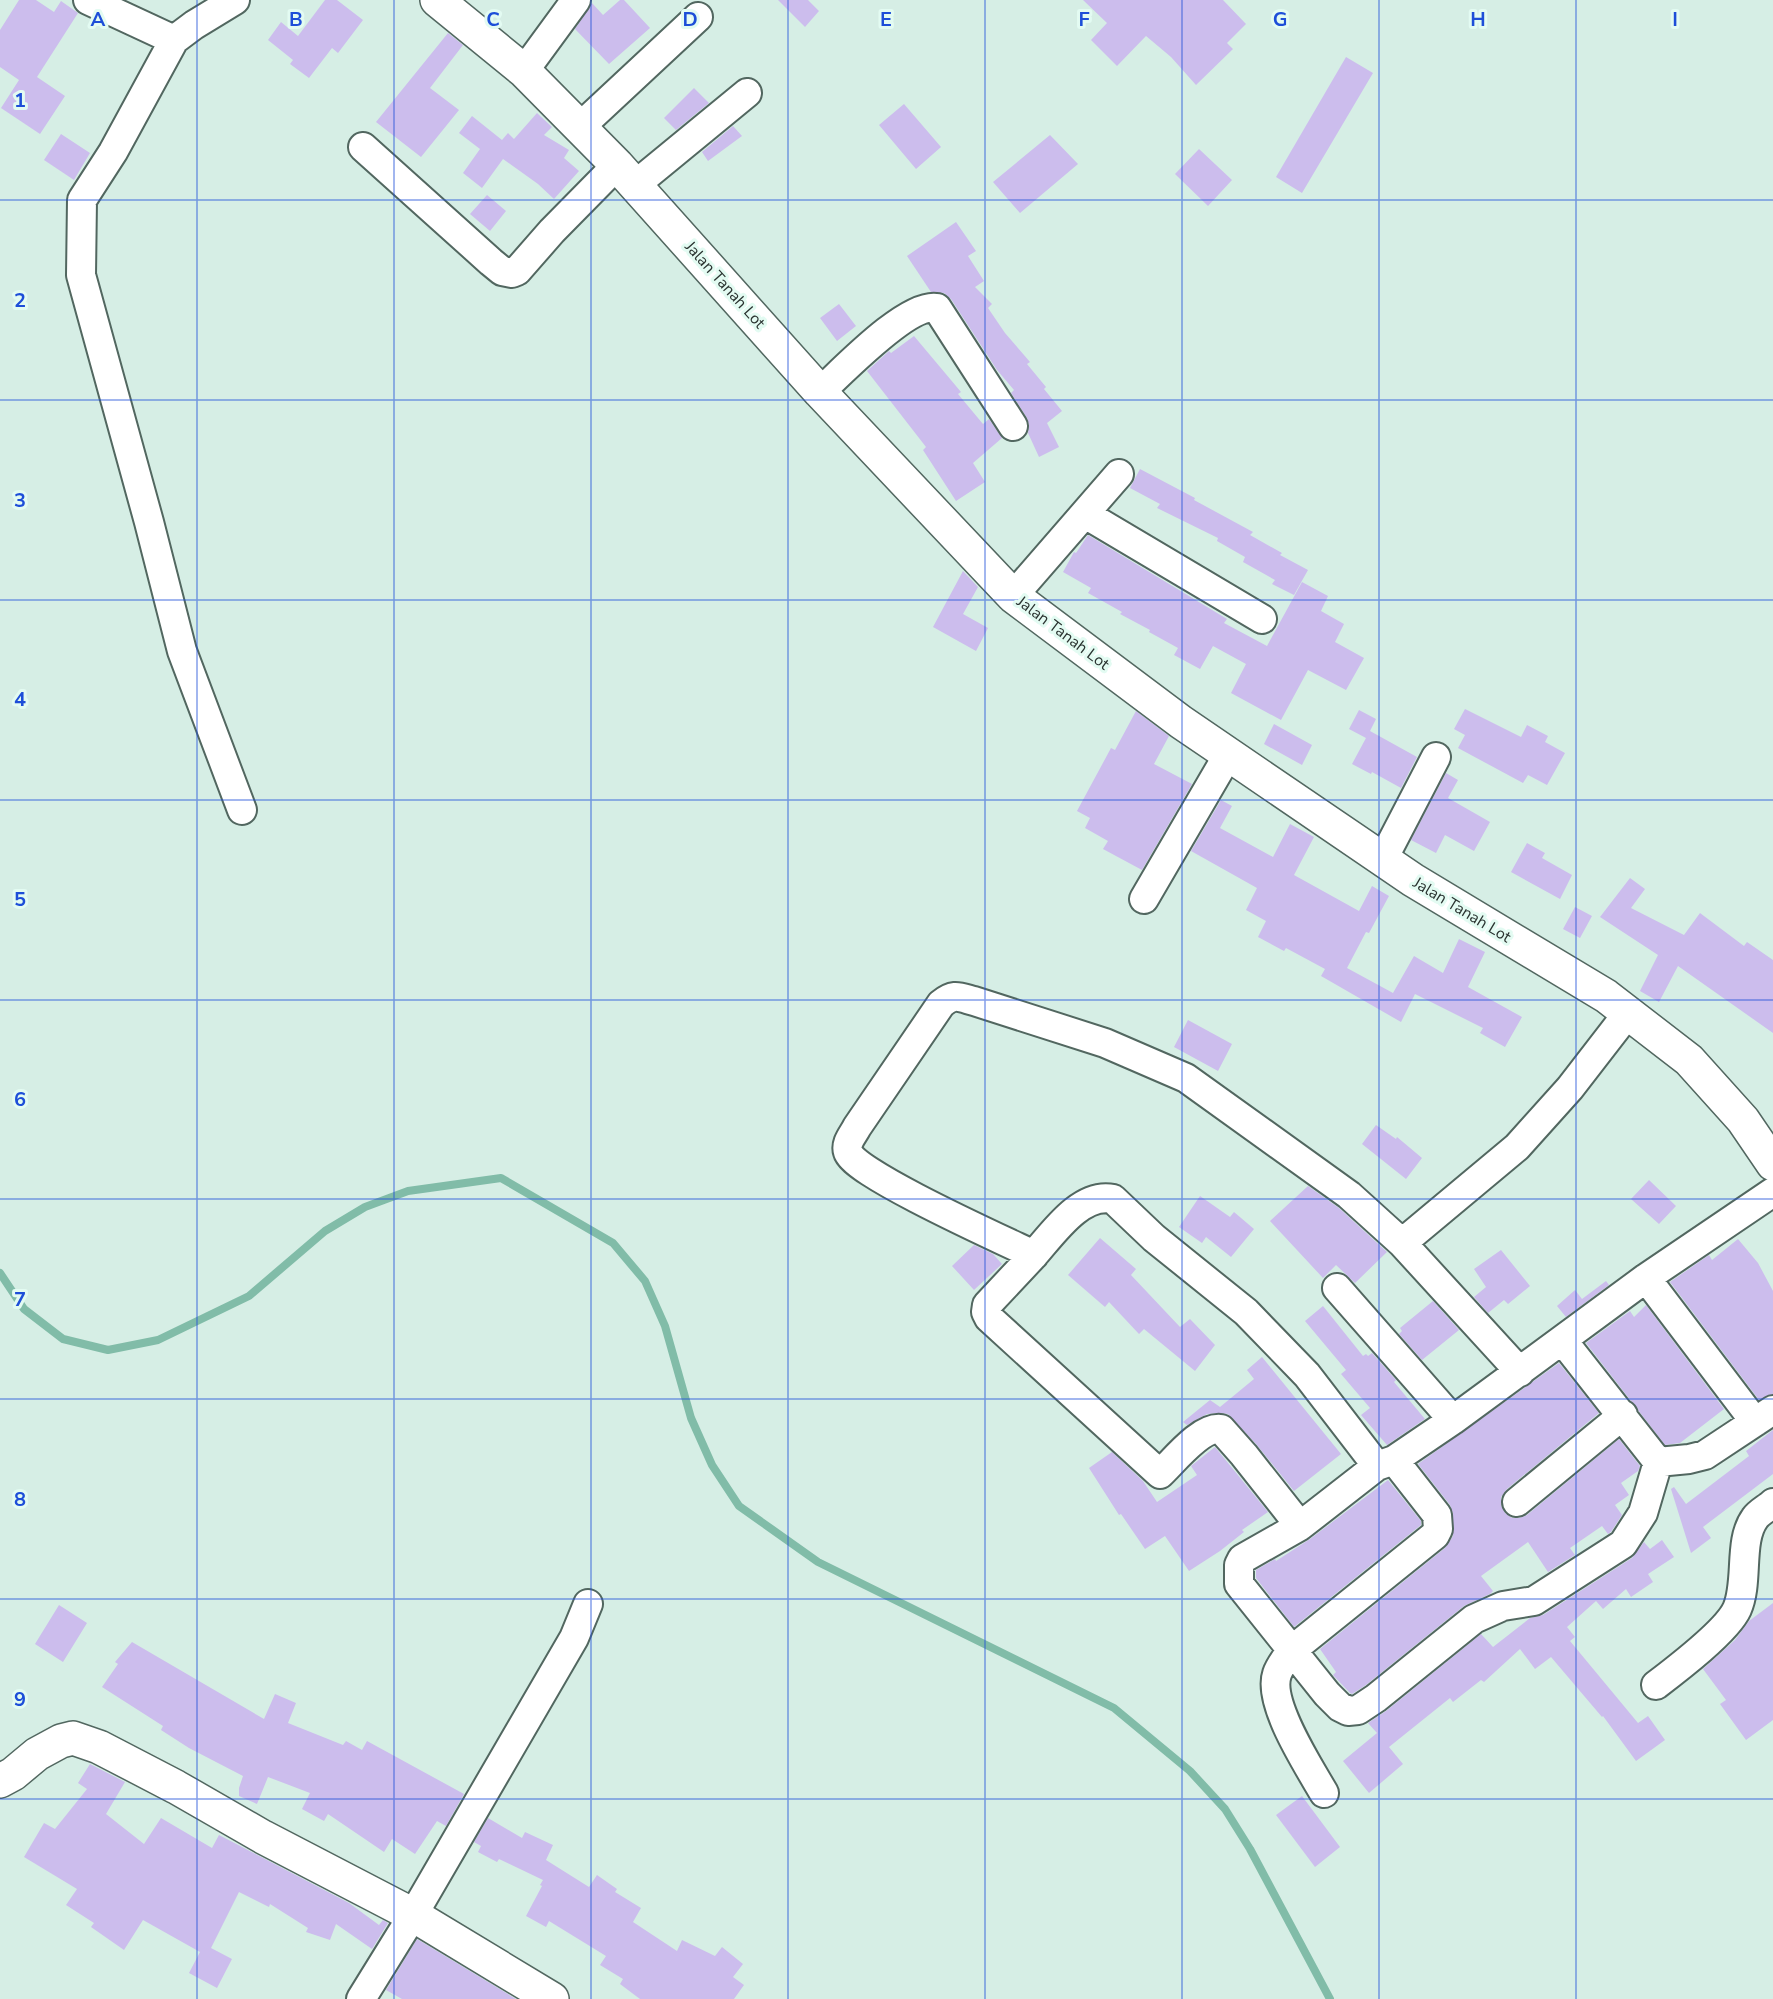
<svg xmlns="http://www.w3.org/2000/svg" width="1773" height="1999" viewBox="0 0 1773 1999" font-family="'Nunito Sans',sans-serif">
	<style>
		.lines { fill: none; stroke-linecap: round; stroke-linejoin: round }
		.stream { stroke: #81bca8; stroke-width: 8 }
		.building { fill: #ccbded }
		.minor-casing { stroke: #526760; stroke-width: 32 }
		.tertiary-casing { stroke: #526760; stroke-width: 36 }
		.secondary-casing { stroke: #526760; stroke-width: 36 }
		.minor { stroke: #fff; stroke-width: 28 }
		.tertiary { stroke: #fff; stroke-width: 33 }
		.secondary { stroke: #fff; stroke-width: 33 }
		.grid { fill: none; stroke: #1d4ed8; stroke-width: 1.5; stroke-opacity: 0.55 }
		.labels { text-anchor: middle; dominant-baseline: central; stroke-width: 6; stroke-linejoin: round; paint-order: stroke }
		.street-label { font-size: 16px; fill: #2a3330; stroke: #e3fbf2 }
		.grid-label { font-size: 20px; text-anchor: middle; font-weight: bold; fill: #1d4ed8; stroke: #e3fbf2; stroke-width: 6; stroke-linejoin: round; paint-order: stroke }
	</style>
	<rect width="100%" height="100%" fill="#d6eee5"/>
	<g class="lines">
		<path class="stream" d="M 0,1273 L 24,1309 L 63,1339 L 108,1350 L 158,1340 L 249,1296 L 325,1231 L 365,1207 L 408,1191 L 501,1178 L 613,1243 L 645,1281 L 665,1326 L 691,1418 L 712,1465 L 739,1506 L 818,1562 L 1114,1708 L 1190,1771 L 1225,1809 L 1250,1849 L 1330,1999"/>
	</g>
	<path class="building" d="M 19,0 L 36,0 L 54,12 L 61,1 L 78,13 L 37,77 L 65,96 L 40,134 L 1,108 L 19,80 L 0,67 L 0,30 Z
		M 325,0 L 337,0 L 363,20 L 338,53 L 332,48 L 309,78 L 290,64 L 293,60 L 268,40 L 281,22 L 298,36 Z
		M 620,0 L 624,0 L 650,28 L 609,64 L 575,29 L 592,3 L 603,15 Z
		M 778,0 L 808,0 L 819,11 L 805,27 Z
		M 1083,0 L 1223,0 L 1246,24 L 1227,43 L 1233,49 L 1196,85 L 1171,57 L 1146,36 L 1117,66 L 1091,40 L 1107,23 Z
		M 448,33 L 463,45 L 430,88 L 459,110 L 421,157 L 376,122 Z
		M 1346,57 L 1373,73 L 1302,193 L 1276,177 Z
		M 694,88 L 709,103 L 676,130 L 664,118 Z
		M 904,104 L 941,147 L 916,169 L 879,125 Z
		M 537,113 L 552,127 L 544,135 L 569,150 L 564,158 L 579,171 L 554,199 L 538,184 L 503,159 L 482,188 L 463,173 L 480,149 L 459,133 L 472,116 L 502,140 L 508,133 L 514,139 Z
		M 733,126 L 742,136 L 708,161 L 702,152 Z
		M 61,134 L 90,153 L 74,180 L 44,160 Z
		M 1050,135 L 1078,164 L 1020,213 L 993,182 Z
		M 1199,149 L 1232,180 L 1208,206 L 1175,174 Z
		M 487,195 L 506,211 L 490,231 L 470,214 Z
		M 956,222 L 976,251 L 968,256 L 984,281 L 975,287 L 992,304 L 988,308 L 1005,333 L 1030,362 L 1027,364 L 1046,387 L 1044,389 L 1062,411 L 1047,423 L 1059,447 L 1039,457 L 1028,433 L 1029,426 L 1027,418 L 1011,393 L 1014,390 L 997,370 L 951,299 L 944,293 L 931,292 L 907,256 Z
		M 839,304 L 856,326 L 837,341 L 820,318 Z
		M 914,336 L 961,392 L 958,394 L 983,424 L 989,419 L 1002,438 L 973,463 L 985,482 L 956,501 L 923,450 L 926,447 L 867,371 L 889,351 L 891,353 Z
		M 1140,469 L 1195,498 L 1194,500 L 1253,532 L 1250,535 L 1282,553 L 1280,555 L 1308,570 L 1294,595 L 1272,584 L 1275,580 L 1243,562 L 1245,557 L 1217,541 L 1218,538 L 1157,508 L 1160,504 L 1130,488 Z
		M 1088,535 L 1227,619 L 1224,623 L 1267,646 L 1302,582 L 1328,596 L 1321,611 L 1344,624 L 1335,642 L 1364,658 L 1346,690 L 1308,670 L 1281,720 L 1231,693 L 1246,664 L 1213,646 L 1200,669 L 1174,655 L 1178,648 L 1149,632 L 1150,630 L 1120,614 L 1122,612 L 1088,593 L 1091,588 L 1063,572 L 1074,552 L 1076,553 Z
		M 963,571 L 978,587 L 963,614 L 988,628 L 976,651 L 933,627 Z
		M 1465,709 L 1521,737 L 1527,725 L 1548,736 L 1545,742 L 1565,753 L 1547,785 L 1528,775 L 1523,783 L 1458,748 L 1465,735 L 1454,729 Z
		M 1359,710 L 1376,719 L 1370,731 L 1417,757 L 1401,788 L 1372,772 L 1371,774 L 1352,764 L 1366,738 L 1349,729 Z
		M 1136,711 L 1169,736 L 1154,764 L 1192,784 L 1142,870 L 1103,849 L 1108,841 L 1085,828 L 1090,818 L 1077,811 L 1111,748 L 1115,750 Z
		M 1274,724 L 1312,745 L 1302,765 L 1264,744 Z
		M 1446,773 L 1458,780 L 1448,798 L 1490,822 L 1474,851 L 1445,835 L 1436,853 L 1411,840 Z
		M 1221,800 L 1232,806 L 1220,828 L 1273,857 L 1290,824 L 1314,837 L 1294,875 L 1359,911 L 1372,886 L 1389,896 L 1369,933 L 1366,932 L 1347,968 L 1393,993 L 1414,956 L 1443,973 L 1459,939 L 1485,952 L 1468,987 L 1522,1017 L 1505,1047 L 1480,1033 L 1483,1028 L 1415,994 L 1401,1022 L 1321,976 L 1325,969 L 1286,948 L 1284,951 L 1258,937 L 1266,921 L 1246,910 L 1257,888 L 1191,851 Z
		M 1527,843 L 1545,853 L 1542,858 L 1572,875 L 1560,899 L 1511,872 Z
		M 1630,878 L 1645,889 L 1631,908 L 1684,935 L 1700,913 L 1744,946 L 1747,942 L 1773,960 L 1773,1033 L 1678,966 L 1659,1002 L 1640,991 L 1658,955 L 1600,917 Z
		M 1575,907 L 1592,916 L 1580,938 L 1563,929 Z
		M 1188,1020 L 1232,1044 L 1218,1071 L 1174,1047 Z
		M 1376,1125 L 1396,1139 L 1397,1137 L 1422,1158 L 1406,1179 L 1362,1144 Z
		M 1649,1180 L 1676,1206 L 1659,1224 L 1631,1199 Z
		M 1308,1186 L 1339,1208 L 1387,1252 L 1355,1283 L 1336,1265 L 1323,1278 L 1270,1221 Z
		M 1200,1196 L 1230,1217 L 1234,1212 L 1254,1229 L 1231,1257 L 1206,1237 L 1202,1243 L 1179,1227 Z
		M 1100,1238 L 1136,1269 L 1131,1275 L 1180,1327 L 1190,1319 L 1215,1345 L 1195,1371 L 1144,1329 L 1139,1334 L 1109,1302 L 1105,1307 L 1068,1275 Z
		M 1738,1239 L 1758,1263 L 1773,1291 L 1773,1394 L 1759,1400 L 1670,1282 L 1709,1255 L 1712,1260 Z
		M 974,1245 L 993,1254 L 1002,1264 L 974,1290 L 952,1266 Z
		M 1501,1250 L 1530,1286 L 1508,1304 L 1504,1300 L 1488,1313 L 1474,1297 L 1486,1287 L 1474,1269 Z
		M 1606,1281 L 1609,1285 L 1566,1317 L 1557,1306 L 1575,1290 L 1582,1299 Z
		M 1433,1301 L 1459,1330 L 1422,1360 L 1399,1334 L 1402,1331 L 1400,1328 Z
		M 1646,1305 L 1724,1409 L 1680,1443 L 1665,1445 L 1586,1343 L 1630,1311 L 1634,1317 Z
		M 1323,1306 L 1363,1356 L 1366,1354 L 1368,1356 L 1372,1353 L 1396,1380 L 1394,1382 L 1425,1419 L 1387,1445 L 1361,1415 L 1370,1408 L 1341,1374 L 1346,1370 L 1305,1321 Z
		M 1262,1357 L 1341,1454 L 1294,1491 L 1256,1444 L 1228,1414 L 1220,1413 L 1207,1414 L 1187,1425 L 1183,1422 L 1210,1400 L 1220,1407 L 1254,1379 L 1247,1370 Z
		M 1559,1363 L 1599,1413 L 1507,1489 L 1501,1497 L 1501,1505 L 1505,1513 L 1512,1518 L 1519,1518 L 1527,1515 L 1619,1439 L 1640,1466 L 1638,1471 L 1621,1483 L 1629,1495 L 1615,1505 L 1622,1515 L 1611,1532 L 1608,1534 L 1602,1526 L 1570,1548 L 1575,1555 L 1548,1572 L 1528,1542 L 1481,1576 L 1493,1591 L 1490,1594 L 1464,1606 L 1366,1685 L 1352,1694 L 1350,1693 L 1333,1675 L 1336,1672 L 1320,1649 L 1445,1548 L 1453,1536 L 1453,1514 L 1450,1505 L 1418,1464 Z
		M 1773,1430 L 1773,1474 L 1703,1527 L 1711,1538 L 1691,1553 L 1671,1489 L 1674,1487 L 1686,1504 L 1749,1456 L 1746,1451 Z
		M 1215,1447 L 1268,1512 L 1242,1530 L 1244,1532 L 1220,1551 L 1189,1571 L 1165,1536 L 1145,1549 L 1121,1514 L 1119,1515 L 1089,1468 L 1112,1452 L 1143,1481 L 1157,1502 L 1197,1475 L 1191,1466 Z
		M 1388,1480 L 1421,1521 L 1421,1525 L 1294,1627 L 1256,1578 L 1256,1570 L 1275,1559 L 1276,1561 L 1310,1539 Z
		M 1662,1540 L 1674,1557 L 1648,1574 L 1653,1582 L 1631,1597 L 1626,1589 L 1603,1609 L 1596,1601 L 1567,1627 L 1575,1637 L 1570,1641 L 1638,1723 L 1648,1716 L 1665,1740 L 1636,1761 L 1603,1716 L 1602,1717 L 1551,1657 L 1535,1669 L 1520,1649 L 1484,1682 L 1481,1680 L 1453,1702 L 1450,1698 L 1389,1747 L 1403,1764 L 1369,1793 L 1343,1761 L 1377,1733 L 1368,1723 L 1386,1711 L 1481,1634 L 1493,1647 L 1530,1618 L 1543,1615 L 1632,1558 L 1644,1542 L 1650,1549 Z
		M 1773,1603 L 1773,1720 L 1746,1740 L 1720,1704 L 1726,1700 L 1703,1669 L 1735,1640 L 1749,1621 Z
		M 59,1605 L 87,1623 L 63,1662 L 35,1644 Z
		M 132,1642 L 264,1719 L 275,1694 L 296,1703 L 288,1723 L 343,1745 L 346,1741 L 362,1750 L 367,1741 L 464,1794 L 446,1826 L 437,1821 L 415,1854 L 392,1839 L 384,1852 L 328,1814 L 324,1821 L 302,1809 L 310,1793 L 268,1777 L 257,1804 L 239,1796 L 239,1788 L 243,1776 L 189,1748 L 161,1730 L 163,1726 L 102,1687 L 118,1664 L 115,1662 Z
		M 90,1764 L 125,1782 L 106,1814 L 144,1844 L 161,1818 L 212,1848 L 219,1835 L 349,1903 L 379,1925 L 383,1920 L 388,1923 L 372,1949 L 336,1924 L 330,1940 L 306,1932 L 308,1928 L 270,1904 L 269,1907 L 239,1892 L 211,1948 L 232,1959 L 217,1988 L 189,1973 L 200,1952 L 143,1920 L 124,1950 L 91,1927 L 94,1923 L 66,1905 L 77,1889 L 24,1857 L 44,1823 L 55,1829 L 87,1789 L 78,1783 Z
		M 1302,1796 L 1340,1847 L 1315,1867 L 1276,1815 Z
		M 488,1818 L 522,1838 L 525,1832 L 553,1845 L 546,1860 L 589,1887 L 597,1875 L 617,1889 L 615,1892 L 641,1908 L 633,1922 L 677,1951 L 682,1940 L 715,1956 L 722,1947 L 743,1964 L 733,1977 L 744,1985 L 734,1999 L 640,1999 L 620,1984 L 623,1979 L 600,1965 L 606,1956 L 549,1921 L 546,1927 L 526,1916 L 542,1886 L 540,1885 L 543,1880 L 499,1859 L 497,1862 L 478,1852 L 481,1846 L 474,1842 Z
		M 417,1939 L 516,1999 L 402,1999 L 386,1990 Z"/>
	<g class="lines">
		<defs>
			<path id="minor" d="M 88,0 L 174,40
				M 235,0 L 194,25 L 174,40 L 113,152 L 82,200 L 81,275 L 149,522 L 182,651 L 242,810
				M 524,71 L 576,0
				M 580,127 L 698,17
				M 363,147 L 491,262 L 502,271 L 512,273 L 517,271 L 552,231 L 617,165
				M 635,185 L 747,93
				M 820,392 C 842,372 908,302 937,308 L 1013,426
				M 1085,514 L 1262,619
				M 1013,596 L 1119,474
				M 1383,859 L 1436,757
				M 1144,899 L 1228,755
				M 1402,1243 L 1517,1147 L 1570,1088 L 1628,1013
				M 1034,1255 C 1007,1242 853,1173 848,1152 C 845,1143 853,1135 857,1127 L 941,1004 C 954,993 959,997 974,1001 L 1105,1043 L 1186,1078 L 1349,1195 L 1402,1243 L 1520,1372
				M 1646,1278 L 1755,1422
				M 1337,1288 L 1453,1420
				M 1563,1341 L 1658,1462
				M 1658,1462 L 1643,1513 L 1623,1544 L 1534,1601 L 1503,1606 L 1474,1619 L 1376,1698 L 1358,1710 L 1348,1711 L 1340,1707 L 1327,1694 L 1239,1584 L 1239,1565 L 1242,1559 L 1300,1526 L 1377,1466 L 1394,1460 L 1453,1420 L 1646,1278 L 1773,1192
				M 1658,1462 L 1689,1459 L 1705,1455 L 1773,1410
				M 1517,1502 L 1623,1415
				M 1300,1526 L 1244,1455 L 1221,1429 C 1201,1426 1174,1461 1160,1474 L 989,1318 L 986,1312 L 987,1305 C 1002,1289 1017,1273 1032,1257 C 1052,1235 1080,1192 1113,1199 L 1154,1238 L 1246,1312 L 1307,1375 L 1377,1466
				M 1656,1685 C 1677,1669 1727,1631 1737,1609 C 1749,1582 1738,1541 1755,1518 C 1759,1512 1768,1508 1773,1503
				M 1324,1793 C 1309,1767 1267,1703 1277,1674 C 1280,1665 1287,1657 1292,1650 L 1435,1535 L 1438,1529 L 1437,1515 L 1394,1460
				M 361,1999 L 413,1915 L 574,1638 L 588,1604"/>
			<path id="tertiary" d="M 0,1781 L 13,1774 L 37,1754 L 61,1741 L 73,1738 L 99,1747 L 176,1787 L 263,1837 L 413,1915 L 552,1999"/>
			<path id="secondary" d="M 437,0 L 524,71 L 617,165 L 820,392 L 1013,596 L 1181,722 L 1413,880 L 1606,996 L 1689,1060 L 1743,1120 L 1773,1164"/>
		</defs>
		<use href="#minor" class="minor-casing"/>
		<use href="#tertiary" class="tertiary-casing"/>
		<use href="#secondary" class="secondary-casing"/>
		<use href="#minor" class="minor"/>
		<use href="#tertiary" class="tertiary"/>
		<use href="#secondary" class="secondary"/>
	</g>
	<path class="grid" d="M 197,0 L 197,1999M 394,0 L 394,1999M 591,0 L 591,1999M 788,0 L 788,1999M 985,0 L 985,1999M 1182,0 L 1182,1999M 1379,0 L 1379,1999M 1576,0 L 1576,1999M 0,200 L 1773,200M 0,400 L 1773,400M 0,600 L 1773,600M 0,800 L 1773,800M 0,1000 L 1773,1000M 0,1199 L 1773,1199M 0,1399 L 1773,1399M 0,1599 L 1773,1599M 0,1799 L 1773,1799"/>
	<g class="labels">
		<g class="street-label">
			<text transform="translate(725 285) rotate(48)">Jalan Tanah Lot</text>
			<text transform="translate(1063 633) rotate(37)">Jalan Tanah Lot</text>
			<text transform="translate(1462 910) rotate(31)">Jalan Tanah Lot</text>
		</g>
	</g>
	<g class="grid-label">
		<text x="98" y="26">A</text>
		<text x="296" y="26">B</text>
		<text x="493" y="26">C</text>
		<text x="690" y="26">D</text>
		<text x="886" y="26">E</text>
		<text x="1084" y="26">F</text>
		<text x="1280" y="26">G</text>
		<text x="1478" y="26">H</text>
		<text x="1675" y="26">I</text>
		<text x="20" y="107">1</text>
		<text x="20" y="307">2</text>
		<text x="20" y="507">3</text>
		<text x="20" y="706">4</text>
		<text x="20" y="906">5</text>
		<text x="20" y="1106">6</text>
		<text x="20" y="1306">7</text>
		<text x="20" y="1506">8</text>
		<text x="20" y="1706">9</text>
	</g>
</svg>
